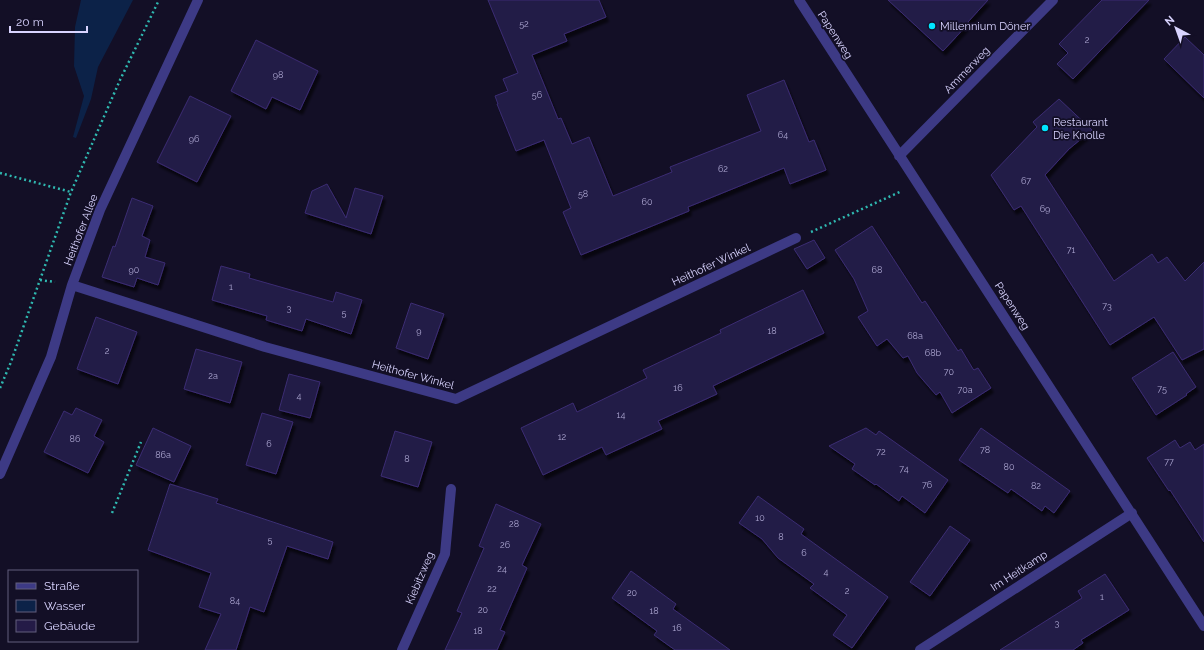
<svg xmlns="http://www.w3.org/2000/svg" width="1204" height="650" viewBox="0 0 1204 650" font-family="Raleway,sans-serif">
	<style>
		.water { fill: #0c2248 }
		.building { fill: #241b47; stroke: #3b2d73; filter: url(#shadow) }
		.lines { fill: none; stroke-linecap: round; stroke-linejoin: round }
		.path { stroke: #2fb8b0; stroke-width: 2.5; stroke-dasharray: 2 3; stroke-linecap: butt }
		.minor { stroke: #3d3a85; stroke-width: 10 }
		.poi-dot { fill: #00e5ff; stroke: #130f26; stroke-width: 1.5 }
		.labels { text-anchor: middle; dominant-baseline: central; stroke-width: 3.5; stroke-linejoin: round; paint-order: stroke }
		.number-label { font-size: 9px; fill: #aca6d1 }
		.poi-label { font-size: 11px; fill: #d9d4ff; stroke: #130f26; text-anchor: start }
		.street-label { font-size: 11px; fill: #d9d4ff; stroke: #130f26 }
	</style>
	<defs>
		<filter id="shadow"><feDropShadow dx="2.5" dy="4.5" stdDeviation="1" flood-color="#0009"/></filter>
	</defs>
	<rect width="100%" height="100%" fill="#130f26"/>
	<path class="water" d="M 81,0 L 133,0 L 98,67 L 91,99 L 76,138 L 73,137 L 84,96 L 74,66 L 75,27 Z"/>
	<path class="building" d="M 488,0 L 599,0 L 606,17 L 564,34 L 567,41 L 532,55 L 558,119 L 561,118 L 572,144 L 589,137 L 613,196 L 672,172 L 670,167 L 761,131 L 747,95 L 784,80 L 809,142 L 814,140 L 826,170 L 790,184 L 784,168 L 688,207 L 689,211 L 581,255 L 563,212 L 571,208 L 544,140 L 516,151 L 497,104 L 498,104 L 495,96 L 508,91 L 503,79 L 518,73 Z
		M 888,0 L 988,0 L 968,22 L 969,23 L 943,51 Z
		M 1102,0 L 1149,0 L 1073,79 L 1057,64 L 1068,53 L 1059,44 Z
		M 1185,37 L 1204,55 L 1204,98 L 1164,59 Z
		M 256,40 L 318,71 L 300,110 L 272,97 L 266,109 L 231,91 Z
		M 190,96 L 231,116 L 197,182 L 157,162 Z
		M 1059,99 L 1092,130 L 1069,149 L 1045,175 L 1114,281 L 1152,254 L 1158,263 L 1167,257 L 1185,281 L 1204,262 L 1204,349 L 1182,360 L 1154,317 L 1110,345 L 1021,206 L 1014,210 L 991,175 L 1037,127 L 1033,122 Z
		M 327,184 L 346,218 L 355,188 L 383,196 L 371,234 L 305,213 L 312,191 Z
		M 132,198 L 153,206 L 142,236 L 150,240 L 145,257 L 165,263 L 158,285 L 137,278 L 134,287 L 102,277 L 113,246 L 115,247 Z
		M 872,226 L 922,303 L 925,301 L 958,351 L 961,349 L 973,369 L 974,370 L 978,368 L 991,388 L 952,413 L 940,392 L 936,395 L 917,373 L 908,356 L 903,358 L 887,339 L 877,346 L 858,317 L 868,311 L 854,279 L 835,250 Z
		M 814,240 L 825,258 L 807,269 L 794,249 Z
		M 221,266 L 250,274 L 249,278 L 333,302 L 336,292 L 362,300 L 351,334 L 306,319 L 302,331 L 266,320 L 267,316 L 212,300 Z
		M 803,290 L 824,333 L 713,386 L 717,394 L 658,421 L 662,429 L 606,455 L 602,447 L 543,475 L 521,428 L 573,403 L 577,412 L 647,378 L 643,370 L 721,333 L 720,330 Z
		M 411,303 L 444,314 L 428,359 L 396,348 Z
		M 96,317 L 137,332 L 118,384 L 77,369 Z
		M 196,349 L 242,362 L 230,403 L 184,389 Z
		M 1173,352 L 1196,387 L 1186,394 L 1187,395 L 1156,415 L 1132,378 Z
		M 289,374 L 320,382 L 310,418 L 279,410 Z
		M 76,408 L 102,420 L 94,436 L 104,442 L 88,473 L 44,452 L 64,411 L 72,415 Z
		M 262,413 L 293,422 L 276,474 L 246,465 Z
		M 153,428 L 191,446 L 174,482 L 136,465 Z
		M 866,428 L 876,435 L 879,431 L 948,480 L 925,513 L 902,496 L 899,501 L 876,484 L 875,485 L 852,469 L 855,464 L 829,446 Z
		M 981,428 L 1070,491 L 1054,513 L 1045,506 L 1042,511 L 1011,489 L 1008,493 L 959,460 Z
		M 395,431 L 432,442 L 418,487 L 381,476 Z
		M 1175,440 L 1180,448 L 1190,442 L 1195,450 L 1204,444 L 1204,542 L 1170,490 L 1169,491 L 1147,458 Z
		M 170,484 L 218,499 L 216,503 L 333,542 L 328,559 L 287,546 L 264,612 L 250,607 L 236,650 L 205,650 L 221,614 L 199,607 L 211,573 L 148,550 Z
		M 758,496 L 804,529 L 801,534 L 888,597 L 852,648 L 833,635 L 847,615 L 810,588 L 814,584 L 778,558 L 762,539 L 739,523 Z
		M 496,504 L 541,524 L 522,565 L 527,568 L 500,630 L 505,632 L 497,650 L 445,650 L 462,613 L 457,611 L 484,548 L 479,546 Z
		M 950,526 L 970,540 L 930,596 L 910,582 Z
		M 631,571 L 676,604 L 673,609 L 730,650 L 675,650 L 654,635 L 657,631 L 612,598 Z
		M 1105,574 L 1129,610 L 1081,640 L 1083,643 L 1073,650 L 1000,650 L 1082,598 L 1078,591 Z"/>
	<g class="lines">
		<path class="path" d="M 0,173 L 71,192
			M 811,232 L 902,191
			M 40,280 L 55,282
			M 0,388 L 11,362 L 71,192 L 120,80 L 159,0
			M 112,513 L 141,442"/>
		<path class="minor" d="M 799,0 L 1204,626
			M 899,156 L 1053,0
			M 72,285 L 265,347 L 456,399 L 796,238
			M 0,474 L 51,357 L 72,285 L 100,210 L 198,0
			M 402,650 L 445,554 L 451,489
			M 920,650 L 1132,513"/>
	</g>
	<g class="poi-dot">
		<circle cx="932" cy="26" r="4"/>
		<circle cx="1045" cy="128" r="4"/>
	</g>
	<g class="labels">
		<g class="number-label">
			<text x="524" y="24">52</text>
			<text x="1087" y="40">2</text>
			<text x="278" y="75">98</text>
			<text x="537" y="95">56</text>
			<text x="783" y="135">64</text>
			<text x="194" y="139">96</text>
			<text x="723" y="169">62</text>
			<text x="1026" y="181">67</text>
			<text x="583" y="194">58</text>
			<text x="647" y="202">60</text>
			<text x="1045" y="209">69</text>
			<text x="1071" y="250">71</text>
			<text x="134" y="270">90</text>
			<text x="877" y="270">68</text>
			<text x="231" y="287">1</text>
			<text x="1107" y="306">73</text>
			<text x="289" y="308">3</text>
			<text x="344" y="313">5</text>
			<text x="419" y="331">9</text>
			<text x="772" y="331">18</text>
			<text x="915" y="336">68a</text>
			<text x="107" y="351">2</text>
			<text x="933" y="353">68b</text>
			<text x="949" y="372">70</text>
			<text x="213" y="376">2a</text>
			<text x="678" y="388">16</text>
			<text x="1162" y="389">75</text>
			<text x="965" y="390">70a</text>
			<text x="299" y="396">4</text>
			<text x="621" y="415">14</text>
			<text x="562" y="437">12</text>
			<text x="75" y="439">86</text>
			<text x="269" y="444">6</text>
			<text x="985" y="450">78</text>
			<text x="881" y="452">72</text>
			<text x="163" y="455">86a</text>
			<text x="407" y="459">8</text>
			<text x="1169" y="462">77</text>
			<text x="1009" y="467">80</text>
			<text x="904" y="469">74</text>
			<text x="927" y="485">76</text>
			<text x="1036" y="486">82</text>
			<text x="760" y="518">10</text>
			<text x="514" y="524">28</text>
			<text x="781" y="537">8</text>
			<text x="270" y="540">5</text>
			<text x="505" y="545">26</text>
			<text x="804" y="553">6</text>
			<text x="502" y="569">24</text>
			<text x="826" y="572">4</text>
			<text x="492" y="589">22</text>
			<text x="847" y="591">2</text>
			<text x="632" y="593">20</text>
			<text x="1102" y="597">1</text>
			<text x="235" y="601">84</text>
			<text x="483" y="610">20</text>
			<text x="654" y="611">18</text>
			<text x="1057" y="623">3</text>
			<text x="677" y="628">16</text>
			<text x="478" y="631">18</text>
		</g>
		<g class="poi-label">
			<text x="940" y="26">Millennium Döner</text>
			<text x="1053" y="122">Restaurant<tspan x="1053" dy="13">Die Knolle</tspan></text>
		</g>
		<g class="street-label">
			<text transform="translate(835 35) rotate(57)">Papenweg</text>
			<text transform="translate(967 70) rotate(-46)">Ammerweg</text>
			<text transform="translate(81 230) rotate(-69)">Heithofer Allee</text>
			<text transform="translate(711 265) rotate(-25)">Heithofer Winkel</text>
			<text transform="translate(1012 306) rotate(57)">Papenweg</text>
			<text transform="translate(413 375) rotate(15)">Heithofer Winkel</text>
			<text transform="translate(1019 571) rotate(-33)">Im Heitkamp</text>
			<text transform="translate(420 578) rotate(-67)">Kiebitzweg</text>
		</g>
	</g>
	<rect x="8" y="570" width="130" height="72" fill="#130f26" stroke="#625e7d"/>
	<rect x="16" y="583" width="20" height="6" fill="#3d3a85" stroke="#625e7d"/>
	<text x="44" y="590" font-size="12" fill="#d9d4ff">Straße</text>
	<rect x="16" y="600" width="20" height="12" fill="#0c2248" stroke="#625e7d"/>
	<text x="44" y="610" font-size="12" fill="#d9d4ff">Wasser</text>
	<rect x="16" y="620" width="20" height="12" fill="#241b47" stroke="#625e7d"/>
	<text x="44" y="630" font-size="12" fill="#d9d4ff">Gebäude</text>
	<g transform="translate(1176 28) rotate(319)" stroke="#130f26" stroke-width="3" paint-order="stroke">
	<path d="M0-3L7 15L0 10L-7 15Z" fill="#d9d4ff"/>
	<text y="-6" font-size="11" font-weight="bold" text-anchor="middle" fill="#d9d4ff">N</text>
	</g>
	<path d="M10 26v6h77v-6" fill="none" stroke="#d9d4ff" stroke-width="2"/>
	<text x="16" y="26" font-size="12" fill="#d9d4ff" stroke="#130f26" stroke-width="3" paint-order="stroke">20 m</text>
</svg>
